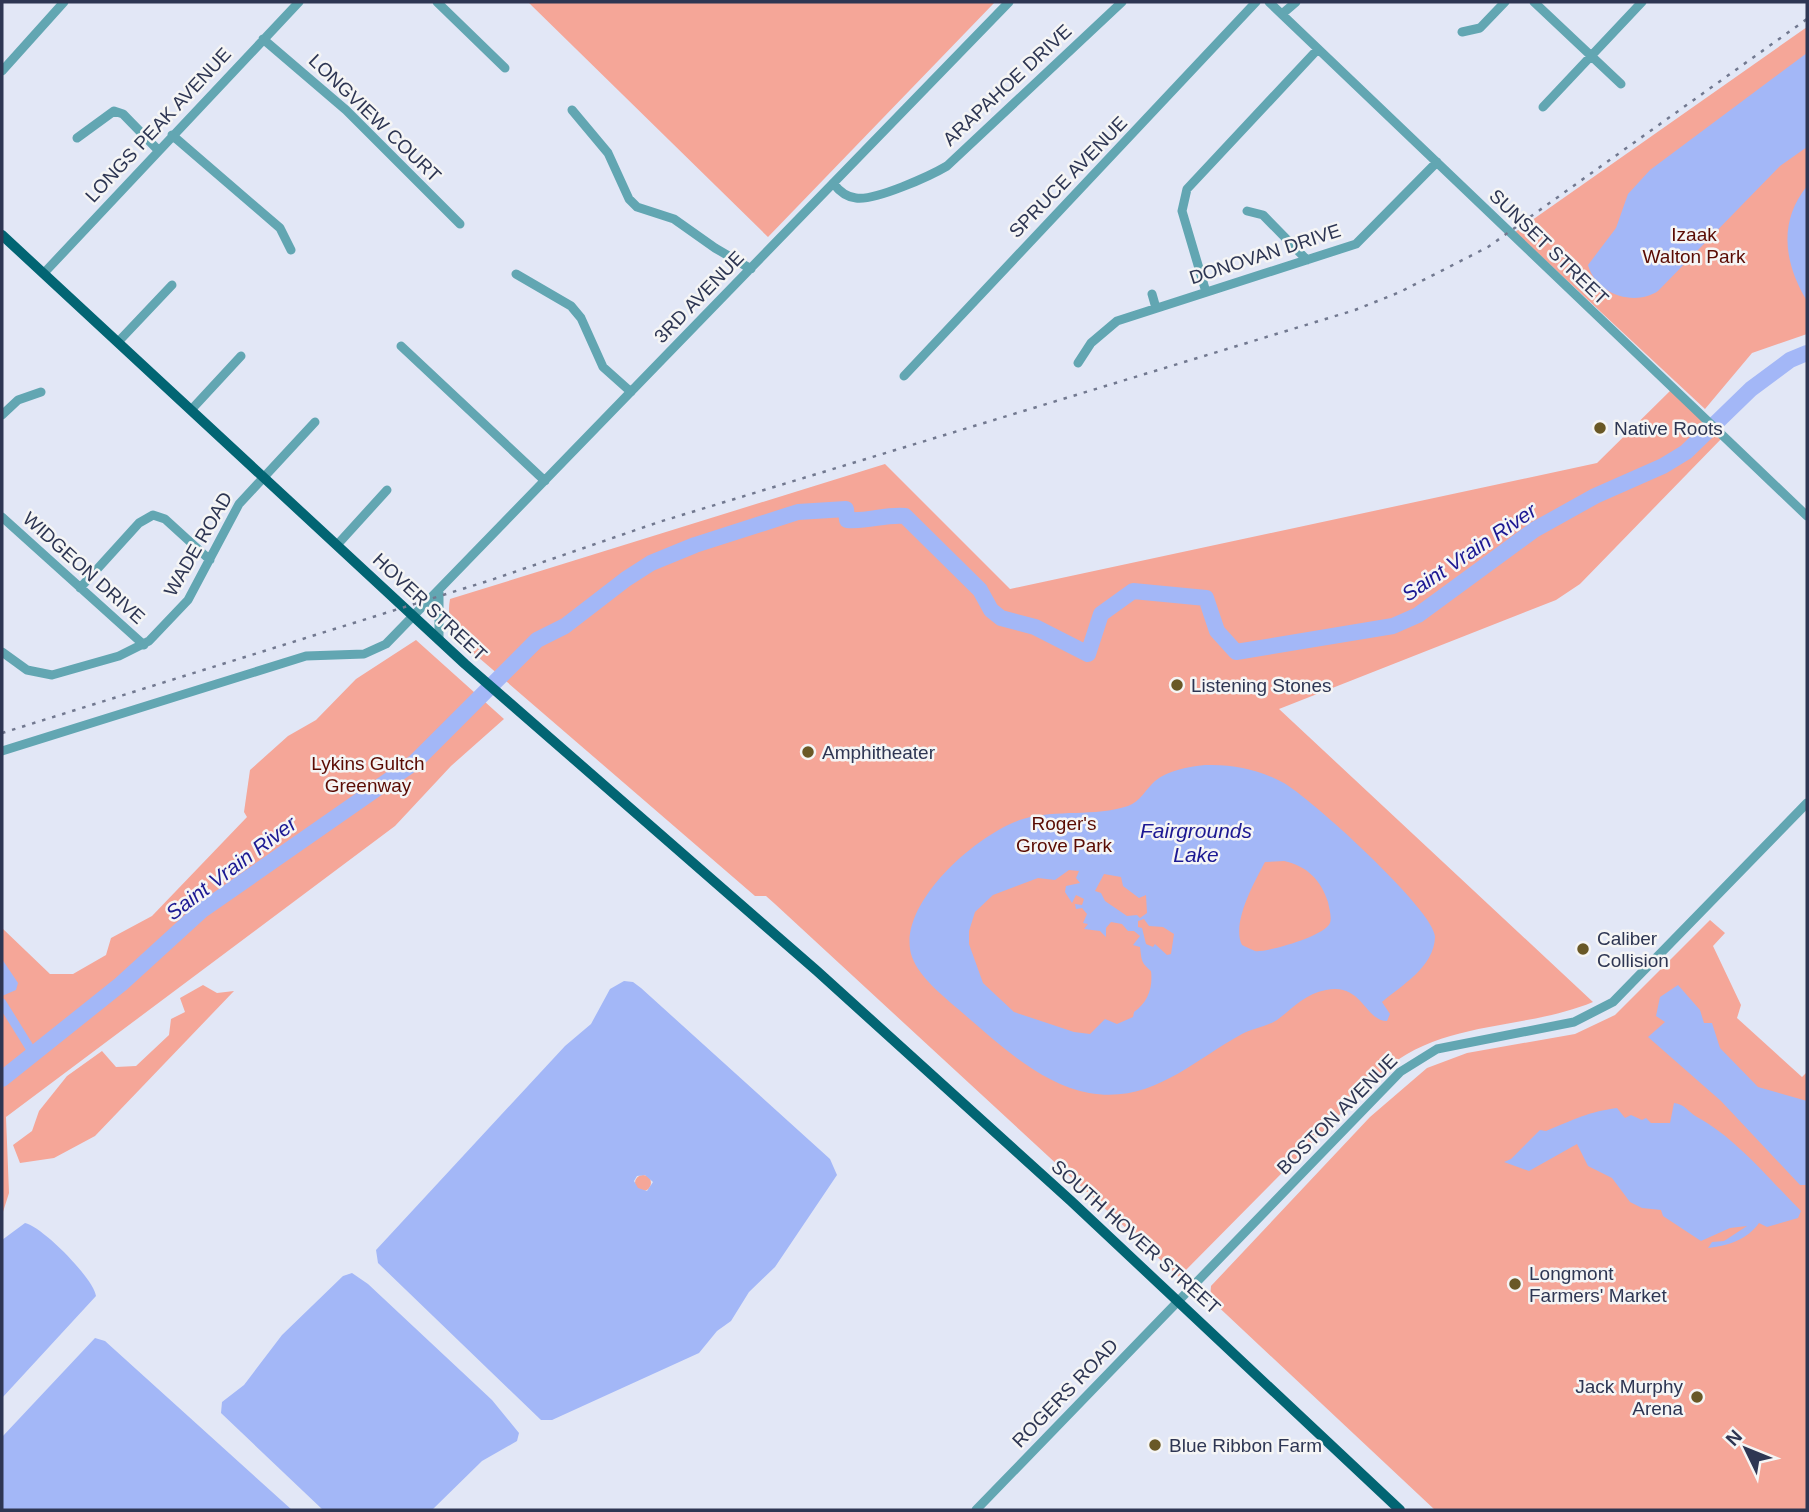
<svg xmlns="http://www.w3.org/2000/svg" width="1809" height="1512" viewBox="0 0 1809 1512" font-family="Helvetica,sans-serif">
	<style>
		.green { fill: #f5a698 }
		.water { fill: #a3b7f7; fill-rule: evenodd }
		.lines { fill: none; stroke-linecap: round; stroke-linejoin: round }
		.canal { stroke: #a3b7f7; stroke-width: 9 }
		.river { stroke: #a3b7f7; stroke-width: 16 }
		.minor { stroke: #62a6b2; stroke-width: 9 }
		.major { stroke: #026573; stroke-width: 10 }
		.rail { stroke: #727990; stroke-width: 2.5; stroke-dasharray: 3.5 7; stroke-linecap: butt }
		.poi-dot { fill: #695826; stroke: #f5f5f5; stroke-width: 2.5 }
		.labels { text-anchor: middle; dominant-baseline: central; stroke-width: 5; stroke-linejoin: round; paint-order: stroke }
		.street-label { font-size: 19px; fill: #2e3653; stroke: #f5f5f5 }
		.park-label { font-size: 19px; fill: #5a0b03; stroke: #f5f5f5 }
		.poi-label { font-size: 19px; fill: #2e3653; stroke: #f5f5f5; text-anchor: start }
		.water-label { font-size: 21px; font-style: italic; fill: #1c1993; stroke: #f5f5f5 }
	</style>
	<rect width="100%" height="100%" fill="#e2e7f6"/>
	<path class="green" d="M 528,2 L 995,2 L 768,237 Z
		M 1807,27 L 1807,334 L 1752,353 L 1705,409 L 1515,232 Z
		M 1672,389 L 1723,437 L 1580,584 L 1556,600 L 1279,709 L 1593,1002 C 1523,1031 1442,1019 1382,1072 L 1179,1277 L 775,904 L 766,896 L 755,896 L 478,657 C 459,639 445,626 450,599 L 885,464 L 1010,589 L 1597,463 Z
		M 416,640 L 504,719 L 451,766 L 395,826 L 6,1117 L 9,1193 L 2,1215 L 2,928 L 50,974 L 73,974 L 106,955 L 111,938 L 152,916 L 247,817 L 244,812 L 250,770 L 288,736 L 316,720 L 356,679 Z
		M 1710,920 L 1725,933 L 1713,946 L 1741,1005 L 1737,1018 L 1802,1077 L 1807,1072 L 1807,1510 L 1435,1510 L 1210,1299 L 1211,1286 L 1370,1117 L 1427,1068 L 1467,1053 L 1575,1034 L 1615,1015 Z
		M 203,985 L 217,993 L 234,991 L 95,1136 L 54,1158 L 20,1163 L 13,1145 L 32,1131 L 39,1111 L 67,1076 L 102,1051 L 116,1067 L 136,1066 L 169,1035 L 171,1019 L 185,1012 L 180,998 Z
		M635 1183a8 8 0 1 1 16 0a8 8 0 1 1-16 0Z"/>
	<path class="water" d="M 1807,53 L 1807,147 L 1780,166 L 1658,291 C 1634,307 1596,294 1588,265 L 1616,228 L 1628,194 L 1650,170 Z
		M 1807,186 L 1807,301 C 1784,263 1778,222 1807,186 Z
		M 1205,765 C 1233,764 1257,769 1282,782 C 1309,796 1436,912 1435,937 C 1434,967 1402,985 1382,1002 L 1390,1014 L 1387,1021 C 1365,1021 1362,982 1326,990 C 1305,994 1293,1008 1277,1020 C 1266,1027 1253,1028 1242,1034 C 1192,1061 1152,1104 1089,1093 C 1041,1084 1001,1046 965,1015 C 948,1000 920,979 912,957 C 894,905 979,832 1023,819 C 1057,809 1095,817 1128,806 C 1140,802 1146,789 1155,781 C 1168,770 1188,767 1205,765 ZM 1284,861 C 1307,866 1321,880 1328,902 C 1329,908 1332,917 1330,923 C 1324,937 1264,953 1255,951 C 1253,950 1246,947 1242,945 C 1231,923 1255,881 1265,862 ZM 1069,870 L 1079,871 L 1076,878 L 1080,883 L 1066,886 L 1065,892 L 1072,903 L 1076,895 L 1084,899 L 1082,905 L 1075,904 L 1076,909 L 1082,908 L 1087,914 L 1083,923 L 1088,924 L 1084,929 L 1100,931 L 1106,937 L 1106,928 L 1111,922 L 1122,924 L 1128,931 L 1134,931 L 1140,936 L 1133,945 L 1140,947 C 1142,962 1141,962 1151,971 C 1153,988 1148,1002 1134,1012 L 1133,1017 L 1117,1024 L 1105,1019 L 1090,1034 L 1074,1032 L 1014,1012 L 983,983 L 969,944 L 969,931 L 975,912 L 993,895 L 1038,878 L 1055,880 ZM 1104,874 L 1121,877 L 1123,886 L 1139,898 L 1146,895 L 1147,913 L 1140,918 L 1137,915 L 1127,916 L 1105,901 L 1101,893 L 1095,891 ZM 1144,919 L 1149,926 L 1163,927 L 1174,934 L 1171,954 L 1167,955 L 1155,944 L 1153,947 L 1146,944 L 1142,928 L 1138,927 L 1138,921 Z
		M 2,959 L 18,983 L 16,990 L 2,996 Z
		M 624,981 L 633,982 L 641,988 L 830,1159 L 837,1175 L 775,1267 L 749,1292 L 731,1321 L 717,1331 L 699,1353 L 552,1420 L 541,1420 L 378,1263 L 376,1250 L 565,1046 L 591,1024 L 610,989 ZM 645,1175 L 653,1182 L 647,1191 L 638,1188 L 634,1181 L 637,1176 Z
		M 1678,985 L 1700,1010 L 1704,1023 L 1712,1023 L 1720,1048 L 1758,1087 L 1807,1101 L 1807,1185 L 1800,1185 L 1721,1101 L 1648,1037 L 1665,1022 L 1656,1016 L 1660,997 Z
		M 1674,1103 C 1685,1104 1688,1112 1697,1117 C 1736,1138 1769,1179 1801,1211 L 1798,1218 L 1767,1227 L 1759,1223 C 1748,1239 1728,1246 1708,1248 L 1712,1242 L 1724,1241 L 1747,1226 L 1730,1228 L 1701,1241 L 1663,1216 L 1661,1210 L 1642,1208 L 1630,1202 L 1612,1178 L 1588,1166 L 1577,1144 L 1529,1171 L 1504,1162 L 1511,1159 L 1540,1130 L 1546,1131 C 1575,1119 1588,1112 1617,1108 L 1625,1118 L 1631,1115 L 1642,1120 L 1646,1118 L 1651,1123 L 1670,1123 Z
		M 25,1223 C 43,1227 94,1279 96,1296 L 2,1398 L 2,1240 Z
		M 352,1273 L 368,1284 L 492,1400 L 519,1433 L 517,1441 L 482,1461 L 432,1510 L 323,1510 L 221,1413 L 222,1402 L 244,1385 L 282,1335 L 343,1276 Z
		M 95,1338 L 105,1341 L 292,1510 L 2,1510 L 2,1437 Z"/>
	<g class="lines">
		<path class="canal" d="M 2,1003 L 33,1053"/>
		<path class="river" d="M 2,1079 L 121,984 L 201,911 L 415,762 L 537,640 L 565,626 L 626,579 L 651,563 L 695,545 L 798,512 L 846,509 L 847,520 C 868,522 885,514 905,516 L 980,590 L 991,610 L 1001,618 L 1035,627 L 1088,654 L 1101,614 L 1133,591 L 1206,598 L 1217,631 L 1236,652 L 1393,626 L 1418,615 L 1534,530 L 1595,496 L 1663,466 L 1686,452 L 1751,389 L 1790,360 L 1807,353"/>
		<path class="minor" d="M 437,2 L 505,68
			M 1269,2 L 1807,516
			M 1534,2 L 1621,84
			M 1282,14 L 1296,2
			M 1462,32 L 1480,28 L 1505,2
			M 263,39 L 346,110 L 460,224
			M 2,71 L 64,2
			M 1543,107 L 1642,2
			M 572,110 L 608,153 L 629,199 L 637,207 L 674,219 L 715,248 L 751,269
			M 172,135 L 280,228 L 291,250
			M 77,138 L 114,111 L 123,114 L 158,150
			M 833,183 C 839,191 846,197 856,198 C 875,201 930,176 947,166 L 1122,2
			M 1247,211 L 1263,215 L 1307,260
			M 44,273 L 299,2
			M 516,274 L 571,306 L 581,318 L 603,367 L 631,392
			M 1206,292 L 1182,211 L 1187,189 L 1318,49
			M 1152,294 L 1156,308
			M 118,342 L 172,285
			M 401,346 L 545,481
			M 1078,363 L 1091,343 L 1117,321 L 1356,244 L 1437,162
			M 904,376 L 1256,2
			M 191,410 L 241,356
			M 2,415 L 18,400 L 41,392
			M 2,517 L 144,645
			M 337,545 L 387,490
			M 80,588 L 139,523 L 153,515 L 165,519 L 210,560
			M 439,590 L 439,640
			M 2,652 L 27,670 L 52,675 L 119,656 L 149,641 L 188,600 L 239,504 L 315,422
			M 2,751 L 306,656 L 364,654 L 386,644 L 1009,2
			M 976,1510 L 1400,1072 L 1437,1049 L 1574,1022 L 1613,1002 L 1807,803"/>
		<path class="major" d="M 2,235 L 465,664 L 817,971 L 1071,1201 L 1400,1510"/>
		<path class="rail" d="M 2,733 L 491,580 L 659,522 L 1355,310 L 1400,292 L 1488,247 L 1807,19"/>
	</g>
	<g class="poi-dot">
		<circle cx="1600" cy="428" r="7"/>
		<circle cx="1177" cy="685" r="7"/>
		<circle cx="808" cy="752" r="7"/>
		<circle cx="1583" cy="949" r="7"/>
		<circle cx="1515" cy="1284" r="7"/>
		<circle cx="1697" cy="1397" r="7"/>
		<circle cx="1155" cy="1445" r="7"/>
	</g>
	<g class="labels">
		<g class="street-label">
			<text transform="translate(1007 85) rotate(-43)">ARAPAHOE DRIVE</text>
			<text transform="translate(375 118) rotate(44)">LONGVIEW COURT</text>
			<text transform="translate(158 125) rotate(-47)">LONGS PEAK AVENUE</text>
			<text transform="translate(1068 177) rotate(-46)">SPRUCE AVENUE</text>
			<text transform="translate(1549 247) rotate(44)">SUNSET STREET</text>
			<text transform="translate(1265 254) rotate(-18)">DONOVAN DRIVE</text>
			<text transform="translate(699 297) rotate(-46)">3RD AVENUE</text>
			<text transform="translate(198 544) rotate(-60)">WADE ROAD</text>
			<text transform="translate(84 568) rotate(42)">WIDGEON DRIVE</text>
			<text transform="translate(430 607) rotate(43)">HOVER STREET</text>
			<text transform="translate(1337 1114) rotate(-45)">BOSTON AVENUE</text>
			<text transform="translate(1136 1237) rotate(42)">SOUTH HOVER STREET</text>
			<text transform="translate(1065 1393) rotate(-46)">ROGERS ROAD</text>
		</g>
		<g class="park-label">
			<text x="1694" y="234">Izaak<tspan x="1694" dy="22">Walton Park</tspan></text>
			<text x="368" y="763">Lykins Gultch<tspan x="368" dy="22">Greenway</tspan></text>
			<text x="1064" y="823">Roger's<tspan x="1064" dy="22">Grove Park</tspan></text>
		</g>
		<g class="poi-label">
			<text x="1614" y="428">Native Roots</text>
			<text x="1191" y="685">Listening Stones</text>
			<text x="822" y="752">Amphitheater</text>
			<text x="1597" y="938">Caliber<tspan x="1597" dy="22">Collision</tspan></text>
			<text x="1529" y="1273">Longmont<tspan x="1529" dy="22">Farmers' Market</tspan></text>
			<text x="1683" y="1386" text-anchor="end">Jack Murphy<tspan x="1683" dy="22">Arena</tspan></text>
			<text x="1169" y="1445">Blue Ribbon Farm</text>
		</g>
		<g class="water-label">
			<text transform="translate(1469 552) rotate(-34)">Saint Vrain River</text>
			<text x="1196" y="830">Fairgrounds<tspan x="1196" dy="24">Lake</tspan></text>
			<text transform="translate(231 868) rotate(-37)">Saint Vrain River</text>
		</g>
	</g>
	<rect width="1809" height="1512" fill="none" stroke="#2e3653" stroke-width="7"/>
	<g transform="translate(1746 1449) rotate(313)" stroke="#f5f5f5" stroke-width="5" paint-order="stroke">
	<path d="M0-5L12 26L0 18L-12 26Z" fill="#2e3653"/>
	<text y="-10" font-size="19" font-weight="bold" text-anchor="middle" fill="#2e3653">N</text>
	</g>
</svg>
